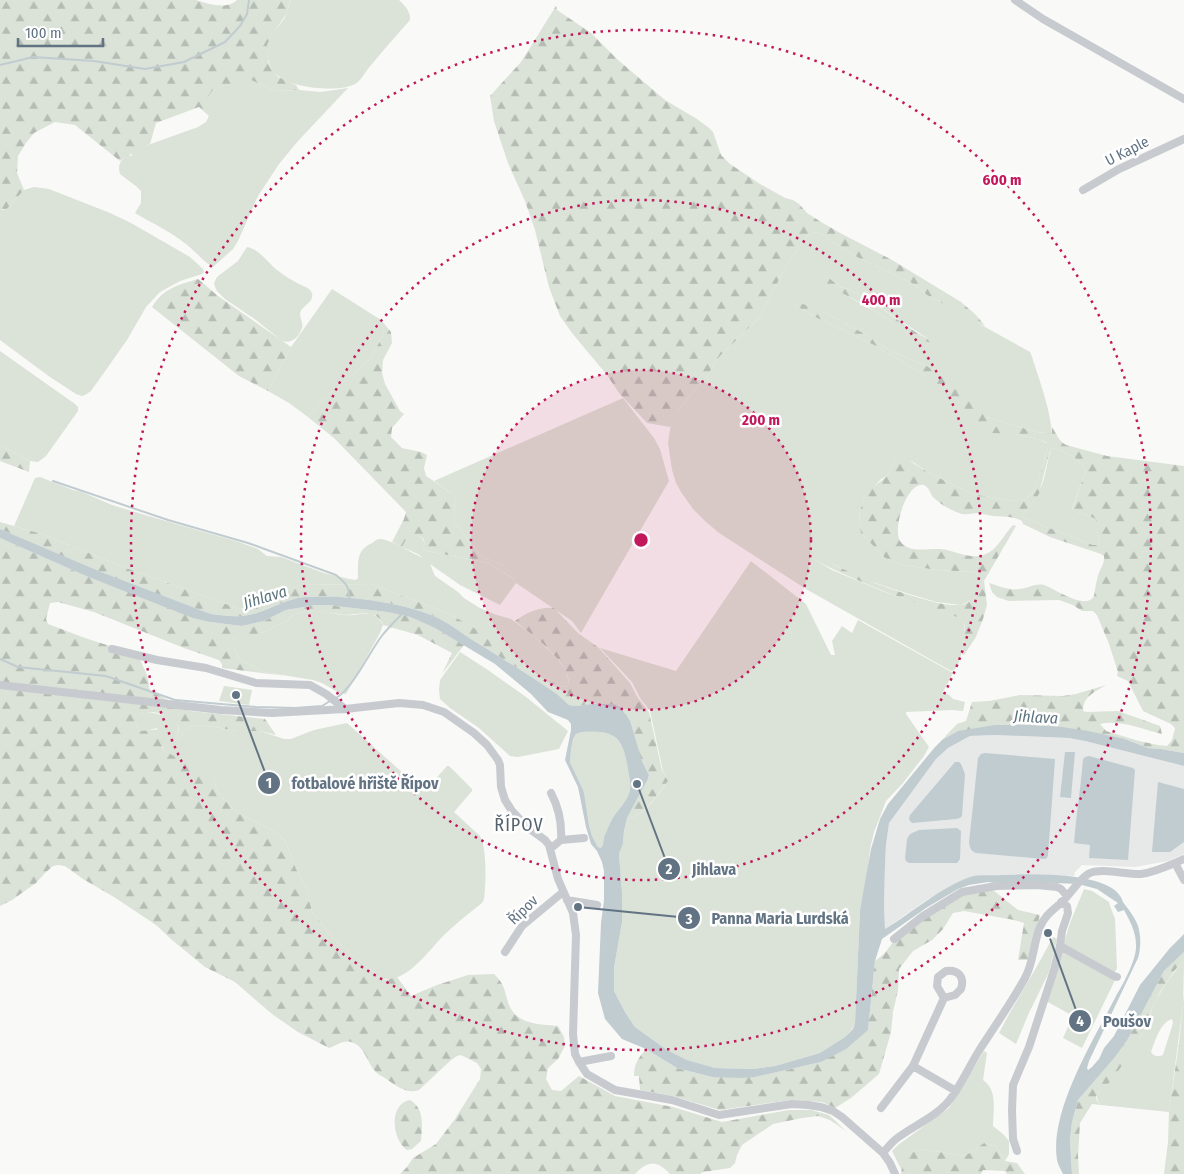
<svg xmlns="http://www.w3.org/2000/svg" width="1184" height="1174" viewBox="0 0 1184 1174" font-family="'Fira Sans Condensed',sans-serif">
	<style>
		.built { fill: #e7e8e8 }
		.green { fill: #dbe2d7; fill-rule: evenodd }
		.forest { fill: url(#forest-firs); fill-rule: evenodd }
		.water { fill: #c1ccd1; fill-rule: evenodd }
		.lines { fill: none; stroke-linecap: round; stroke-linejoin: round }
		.stream { stroke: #c1ccd1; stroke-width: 2 }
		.minor { stroke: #c7cbcf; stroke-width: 8 }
		.ring { fill: none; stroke: #c2185b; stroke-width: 2.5; stroke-dasharray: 2.5 5 }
		.labels { text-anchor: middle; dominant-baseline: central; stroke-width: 5; stroke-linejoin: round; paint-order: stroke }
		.street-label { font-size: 15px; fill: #627484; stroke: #fff }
		.water-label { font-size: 16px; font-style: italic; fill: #5d747e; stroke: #fff }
		.quarter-label { font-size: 18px; letter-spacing: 1px; fill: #54636e; stroke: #fff }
		.centre { fill: #c2185b; stroke: #fff; stroke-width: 2.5 }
		.ring-label { font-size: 15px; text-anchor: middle; font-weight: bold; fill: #c2185b; stroke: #fff; stroke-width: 5; stroke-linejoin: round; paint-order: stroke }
		.leader { fill: none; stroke: #627484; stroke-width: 2 }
		.callout-dot { fill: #627484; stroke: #fff; stroke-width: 2 }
		.mark-label { font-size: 15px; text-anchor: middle; font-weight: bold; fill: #fff }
		.callout-label { font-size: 16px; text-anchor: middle; font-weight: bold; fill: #627484; stroke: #fff; stroke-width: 5; stroke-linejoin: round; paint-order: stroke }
	</style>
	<defs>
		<pattern id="forest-firs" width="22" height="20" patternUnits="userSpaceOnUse" patternTransform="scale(1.25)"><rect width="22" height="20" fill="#dbe2d7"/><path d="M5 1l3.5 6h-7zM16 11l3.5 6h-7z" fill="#b5bcb4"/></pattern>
	</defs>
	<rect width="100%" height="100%" fill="#f9f9f7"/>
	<path class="built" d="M 995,735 L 1069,738 L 1085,741 L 1184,766 L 1184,854 L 1168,861 L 1135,867 L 1082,865 L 1075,872 L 1074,876 L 1033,874 L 972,876 L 925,901 L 885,929 L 884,907 L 885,865 L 886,845 L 889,823 L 936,759 L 948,748 L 970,736 Z"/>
	<path class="green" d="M 290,0 L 399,0 C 405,6 411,12 410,20 C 397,35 384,49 372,64 C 366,70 362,80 355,84 C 339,93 290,88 277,75 C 269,68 267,58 267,47 C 267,35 281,26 286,15 C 288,10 289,5 290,0 Z
		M 244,79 L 251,80 L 275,91 L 299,90 L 321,92 L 348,88 L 298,141 L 279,164 L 258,196 L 238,241 L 233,249 L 213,267 C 206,264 194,250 186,244 C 171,232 152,223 135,213 L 141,203 L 141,191 L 137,187 L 120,174 C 117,164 121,160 129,154 L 131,156 L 132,156 L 131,153 L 137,149 L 198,127 L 206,122 L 209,116 L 209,95 L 213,90 Z
		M 34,187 L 49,189 L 110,213 L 131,223 L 190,257 L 203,269 L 204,272 L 202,274 L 180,281 L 160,292 L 146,307 L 127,340 L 91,391 L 85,395 L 82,396 L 76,394 L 50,377 L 0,340 L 0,209 L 3,210 L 6,210 L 24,190 Z
		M 814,232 L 821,234 L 857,257 L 912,283 L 927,295 L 1030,352 L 1032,357 C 1040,382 1050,408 1052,434 L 1037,432 L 988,418 L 925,365 L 893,352 L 863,333 L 830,315 L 788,299 L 787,300 L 809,314 L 876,346 L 926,376 L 931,382 L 1015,434 L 1041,440 L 1048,444 L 1048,447 L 1037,484 L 1031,495 L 1022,501 L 1014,501 L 972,494 L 929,473 L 913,462 L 895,456 L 891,469 L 887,476 L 881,479 L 864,498 L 860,511 L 859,524 L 861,533 L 885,558 L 903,565 L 937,570 L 974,572 L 979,574 L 982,578 L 983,584 L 981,592 L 972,600 L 961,605 L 936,602 L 896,590 L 867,580 L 837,566 L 808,556 L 832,570 L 882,591 L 960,618 L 964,621 C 966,631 962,664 954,670 C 953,671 952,671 951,671 L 806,589 L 719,533 L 705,521 L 693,509 L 681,492 L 676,483 L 672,470 L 668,443 L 671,423 L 680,408 L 707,376 L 719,357 L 760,317 L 787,264 L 807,236 ZM 818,276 L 829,278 L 840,287 L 848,289 L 875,304 L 933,342 L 907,333 L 876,312 L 851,298 Z
		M 247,247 C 259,249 268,263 277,270 C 283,275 290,279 297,283 C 300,285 308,287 310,290 C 317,299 306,304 302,309 C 297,315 304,322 302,328 C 299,337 292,344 282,341 L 256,320 L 225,299 L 217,291 L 215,287 L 214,283 L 217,277 L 238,261 Z
		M 332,289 L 381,320 L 383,336 L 369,360 L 323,400 L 308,417 L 289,403 L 268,391 L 291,347 Z
		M 0,351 L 75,404 L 78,407 L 78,411 L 46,456 L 38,462 L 30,461 L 0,445 Z
		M 623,398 L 654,438 L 660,449 L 669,481 L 581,633 L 572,621 L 516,583 L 500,605 L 460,585 L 430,564 L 435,576 L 458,592 L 464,598 L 478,607 L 494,614 L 511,619 L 534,636 L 556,657 L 566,671 L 569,683 L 567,686 L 563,687 L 557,685 L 493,640 L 448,613 L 371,584 L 302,585 L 275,594 L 256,607 L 250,609 L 237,608 L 126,568 L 42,534 L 14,526 L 35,478 L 40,477 L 73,490 L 82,492 L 112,505 L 145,515 L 239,542 L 258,549 L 267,556 L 281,557 L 324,573 L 349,579 L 356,580 L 358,578 C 358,564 356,551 370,544 C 374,543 375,539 380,539 C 388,538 414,554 423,558 L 418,554 L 402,547 L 410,531 L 422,538 L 425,544 L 421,550 L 489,563 L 515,580 L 503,565 L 482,557 L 453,521 L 455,514 L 454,495 L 434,481 Z
		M 1054,448 C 1065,452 1084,460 1085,472 L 1072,509 L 1077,512 L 1094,518 L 1096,520 L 1096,532 L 1100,541 L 1098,545 L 1093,545 L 1021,517 L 1021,516 C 1030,506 1037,497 1042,485 C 1046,474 1047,461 1051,449 Z
		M 751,561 L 806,604 L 831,655 L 835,655 L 832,641 L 842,626 L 852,633 L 858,620 L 953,673 L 943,692 L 949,695 L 953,699 L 965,702 L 963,711 L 952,710 L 906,712 L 906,714 L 929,747 L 924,756 L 903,783 L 886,801 L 874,832 L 870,849 L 867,877 L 860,910 L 855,1023 L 853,1028 L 845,1037 L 820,1053 L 775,1066 L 753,1069 L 714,1068 L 687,1060 L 667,1050 L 635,1027 L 625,1012 L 614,991 L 614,968 L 622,922 L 622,892 L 619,854 L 623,844 L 624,831 L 627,818 C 643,819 659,793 668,781 L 663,771 L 650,711 L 640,698 L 632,682 L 600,648 L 676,671 Z
		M 313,611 C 318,611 324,611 329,612 C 334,613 339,615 344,615 C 361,617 373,606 383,625 L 380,633 L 346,694 L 339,693 L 322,683 L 313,680 L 264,672 L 240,659 L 232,646 L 232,640 L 237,637 L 253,637 L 287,621 L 294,614 Z
		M 460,652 L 488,670 L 526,697 L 568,731 L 559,749 L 518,757 L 510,756 L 479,728 L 450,708 L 440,699 L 439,690 L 440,680 Z
		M 224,686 L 252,690 L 249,705 L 219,701 Z
		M 145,712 C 154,712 183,719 178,732 C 177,736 173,740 171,743 L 175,741 L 183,733 L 190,727 L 194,726 L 204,725 L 237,731 L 260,731 L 284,739 L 291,739 L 314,730 L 347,723 L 424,792 L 447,766 L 449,766 L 472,789 L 472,791 L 454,812 L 480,836 C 487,848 486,885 484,899 L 482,903 C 468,914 454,925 441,938 C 429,951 417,967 402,975 C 395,979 387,980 380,978 L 335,940 L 312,912 L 307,889 L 296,869 L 286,842 L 280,836 L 270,829 L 238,813 L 230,806 L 217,791 L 214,778 L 164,751 L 157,728 L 142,732 C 134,726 137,721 141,713 Z
		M 582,732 C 616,730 623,737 628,770 C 629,777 632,786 629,793 C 627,801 616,812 612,819 C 609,825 606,832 604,837 C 603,842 604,844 601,848 L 598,847 L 592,836 L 589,825 L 584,792 L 570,762 L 571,750 L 573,739 L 576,734 Z
		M 1084,889 L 1092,891 L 1109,902 L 1110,906 L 1115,919 L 1117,968 L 1114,974 L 1065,946 L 1064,943 L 1070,923 Z
		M 1053,937 L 1057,939 L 1049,972 L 1028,1015 L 1016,1044 L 999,1033 C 1016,1000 1036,970 1053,937 Z
		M 1061,951 L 1064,951 L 1115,980 L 1082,1048 L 1063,1038 L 1073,1016 L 1046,1001 Z
		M 1184,961 L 1183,1005 L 1169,1112 L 1101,1105 C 1090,1094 1104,1089 1110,1081 C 1115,1076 1119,1069 1123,1062 C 1130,1051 1140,1039 1146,1027 C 1149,1021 1150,1015 1152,1009 C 1160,991 1171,975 1184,961 ZM 1172,1019 L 1173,1023 L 1163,1055 C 1158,1057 1154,1057 1151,1052 C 1155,1041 1160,1023 1172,1019 Z
		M 984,1051 L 987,1053 L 983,1080 C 998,1090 993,1110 993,1126 L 1004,1135 L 1009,1141 L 1009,1154 L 1005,1161 L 996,1146 L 984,1143 L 965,1156 L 921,1149 L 904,1156 L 901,1169 L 892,1151 L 898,1145 L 949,1108 Z"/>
	<path class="forest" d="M 0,0 L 196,0 C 208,4 227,10 237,0 L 290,0 L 287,13 L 271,36 L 267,45 L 268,62 L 272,69 L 278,77 L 296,85 L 299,90 L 275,91 L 251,80 L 244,80 L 213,90 L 209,95 L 209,116 L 199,107 L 156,123 L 150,144 C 139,149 130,153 120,161 L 75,125 L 55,122 L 34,133 L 26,143 L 18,156 L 17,173 L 24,190 L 6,210 L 0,209 Z
		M 556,6 L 557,10 L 591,33 L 618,60 L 665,100 L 697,119 L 709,128 L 713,132 L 721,155 L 730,164 L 760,184 L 785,198 L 793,200 L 799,204 L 807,213 L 821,222 L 842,234 L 892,260 L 961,302 L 976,315 L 985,326 L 960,316 L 940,302 L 927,295 L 912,283 L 857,257 L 821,234 L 814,232 L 807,236 L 787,264 L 760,317 L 719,357 L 707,376 L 680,408 L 670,427 L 647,423 L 619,393 L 607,375 L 572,333 L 560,316 L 549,287 L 535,230 L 525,201 L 508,163 L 494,121 L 490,96 L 521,62 Z
		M 817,275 L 829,278 L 840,287 L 848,289 L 875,304 L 917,333 L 934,342 C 919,345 889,320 876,312 C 859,301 840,292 821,282 Z
		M 198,279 L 218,296 L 291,347 L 268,391 L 239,376 L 152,307 C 164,288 178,285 198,279 Z
		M 788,298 L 830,315 L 863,333 L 893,352 L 925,365 L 965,392 L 988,418 L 1037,432 L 1052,434 L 1052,427 C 1057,433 1058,441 1066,445 L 1107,456 L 1184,466 L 1184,753 L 1161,749 L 1148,748 L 1125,739 L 958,731 L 942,740 L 957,724 L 966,721 L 972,702 L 989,701 L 1020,695 L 1063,696 L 1076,694 L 1106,685 C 1095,692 1083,696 1083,711 L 1086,712 L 1118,711 L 1160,726 L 1162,734 C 1143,729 1119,719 1100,724 L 1106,731 L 1139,741 L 1158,745 L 1167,746 L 1172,740 L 1175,728 L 1171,724 L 1143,711 L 1128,681 L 1117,676 L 1118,672 L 1109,644 L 1097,615 L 1093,611 L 1082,611 L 1073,605 L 1059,600 L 1009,601 L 997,597 L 992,592 L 989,583 C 999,586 1010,591 1020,589 C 1029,588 1035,583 1044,585 C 1055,589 1086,611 1094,596 C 1095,590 1096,582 1098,576 C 1100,568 1105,564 1104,556 L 1101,554 L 1050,537 L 1023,524 L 1022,521 C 1013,516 1003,517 993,516 C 988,515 983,514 978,513 C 971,513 966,516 959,513 C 950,510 940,504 933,497 C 930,493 929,487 924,485 C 907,481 892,529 900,541 C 909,554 927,548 940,549 C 956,550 972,562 988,553 C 997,549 1006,532 1013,525 L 1016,526 L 984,581 L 987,605 L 983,619 L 976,637 L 964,655 L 962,654 L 965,627 L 964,621 L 960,618 C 907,601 856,582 807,556 L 809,554 C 828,562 847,571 866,579 C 881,586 897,591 913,596 C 928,600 943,606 959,605 C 974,605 995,580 974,572 L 937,570 L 903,565 L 885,558 L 861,533 L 859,524 L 860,511 L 864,498 L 870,490 L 887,476 L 891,468 L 895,456 L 899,454 L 929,473 L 972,494 L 1014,501 L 1022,501 L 1031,495 L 1037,484 L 1048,447 L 1046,442 L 1041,440 L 1015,434 L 992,433 L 981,430 L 969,423 L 952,411 L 926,376 L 876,346 L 809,314 L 787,300 ZM 1054,448 C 1065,452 1084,460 1085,472 L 1071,513 L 1073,514 L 1077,512 L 1094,518 L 1096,520 L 1096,532 L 1100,541 L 1098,545 L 1093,545 L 1021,517 L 1021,516 L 1033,502 L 1039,494 L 1049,454 L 1051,449 Z
		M 381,320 L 391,332 L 392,343 L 383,360 L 382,373 L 385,384 L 400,411 L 404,414 L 392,428 L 391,437 L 402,448 L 421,452 L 427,455 L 424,468 L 426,476 L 454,495 L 455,514 L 453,521 L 482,557 L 503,565 L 517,581 L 489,563 L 421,550 L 425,544 L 423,538 L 410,532 L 402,547 L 392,542 L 404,519 L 406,512 L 334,438 L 308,417 L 323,400 L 369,360 L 383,336 Z
		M 0,445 L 30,461 L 29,472 L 0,461 Z
		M 0,522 L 42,534 L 126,568 L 237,608 L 250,609 L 256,607 L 275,594 L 302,585 L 371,584 L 448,613 L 493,639 L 557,685 L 563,687 L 567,686 L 569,683 C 568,660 532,635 515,621 C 528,612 539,607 554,608 L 578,633 L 599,648 L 630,683 L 638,698 L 649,712 L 662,770 L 668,781 C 659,792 643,819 627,818 L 648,779 L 649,775 L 614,704 L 591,704 L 575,706 L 569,705 L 557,694 C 530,676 502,658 474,641 C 462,633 450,624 438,618 C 405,602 341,594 304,597 C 287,599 272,608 257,613 C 242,618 227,616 211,614 L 100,572 L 0,529 Z
		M 0,538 L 86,576 L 210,622 L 242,626 L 264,621 L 286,610 L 316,605 L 327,605 L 387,612 L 410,617 L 435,628 L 464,645 L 442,674 L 452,653 L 418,635 L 383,625 L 381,620 L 375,615 L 366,613 L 344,615 L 328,612 L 313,611 L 294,614 L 287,621 L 253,637 L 237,637 L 232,640 L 232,646 L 240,659 L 264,672 L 285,676 L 222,668 L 222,664 L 219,660 L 184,648 L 94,612 L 58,602 L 50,603 L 46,619 L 48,624 L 85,638 L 138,655 L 147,675 L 150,691 L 190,711 L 265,719 L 276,735 L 260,731 L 237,731 L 204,725 L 194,726 L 190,727 L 183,733 L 171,745 L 171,743 C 173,739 179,734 179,729 C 178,721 160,713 153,712 C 148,712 145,712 141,713 L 137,723 L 137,727 L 142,731 L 161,729 C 164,736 160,744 164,751 L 211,774 L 214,778 L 217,791 L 230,806 L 238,813 L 270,829 L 280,836 L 286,842 L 296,869 L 307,889 L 312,912 L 335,940 L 380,978 L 386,980 L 397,977 L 411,996 L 437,985 L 468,975 L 494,974 C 504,984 504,988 508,1002 C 515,1025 538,1024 558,1026 L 564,1037 L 565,1046 L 558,1059 L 548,1068 L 546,1079 L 552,1090 L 561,1091 L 579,1076 L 615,1096 L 673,1107 L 722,1122 L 789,1110 L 811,1110 L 829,1115 L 846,1131 L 830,1120 L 818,1116 L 802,1118 L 773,1124 L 742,1145 L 737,1155 L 735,1163 L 730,1168 L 703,1172 L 700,1174 L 670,1174 C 657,1160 648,1160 635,1174 L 400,1174 L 407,1167 L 413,1158 L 436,1144 L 455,1119 L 480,1079 L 481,1069 L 477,1063 L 461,1055 L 457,1056 L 451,1060 L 419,1090 C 407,1095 395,1085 385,1078 C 382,1076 377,1074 375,1071 C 367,1062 364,1045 351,1042 C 343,1040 336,1046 329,1048 L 298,1032 L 272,1014 L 235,982 L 205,967 L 172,940 L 156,925 L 114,897 L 83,879 L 65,866 L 58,865 L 53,866 L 45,873 L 36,883 L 12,900 L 0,906 Z
		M 993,890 L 1018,910 L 1040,915 L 1028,960 L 1018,960 L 1024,923 L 1014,920 L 964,911 L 953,913 L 943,929 L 932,940 L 913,951 L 899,969 L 898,990 L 893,1012 L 891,1032 L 879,1074 L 851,1098 L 835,1108 L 822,1102 L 791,1100 L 720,1110 L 673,1096 L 640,1090 L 639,1076 L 634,1076 C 634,1063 638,1059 646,1049 L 677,1068 L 712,1077 L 755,1077 L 821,1062 L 868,1030 L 875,961 L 884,954 L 897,937 L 963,894 Z
		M 1184,952 L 1184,961 L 1175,970 L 1160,992 L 1151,1011 L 1146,1028 L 1126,1060 L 1110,1082 L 1099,1092 L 1096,1097 L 1097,1101 L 1101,1105 L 1092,1104 L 1080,1123 L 1078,1155 L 1079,1174 L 1072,1174 L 1070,1140 L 1072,1122 L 1078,1100 L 1116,1056 L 1128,1039 L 1164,971 Z
		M 1184,994 L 1184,1174 L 1164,1174 L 1168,1142 L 1169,1111 L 1179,1043 Z
		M 410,1100 C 425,1109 422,1126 421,1141 L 412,1149 L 407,1150 C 392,1140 388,1104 410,1100 Z
		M 984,1143 L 996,1146 L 1005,1161 L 1017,1163 L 1025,1174 L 1007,1174 L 1005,1171 L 983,1170 L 981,1174 L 901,1174 L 903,1156 L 921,1149 L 965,1156 Z"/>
	<path class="water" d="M 0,529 L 101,572 L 211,614 C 227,616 242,618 257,613 C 272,608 287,599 304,597 C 341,594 405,602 438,618 C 450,624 462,633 474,641 C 502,658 530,676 557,694 L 569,705 L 575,706 L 591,704 L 614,704 L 620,707 L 630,721 L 642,761 L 649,775 L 648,779 L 627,818 L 624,831 L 623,844 L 619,854 L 622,892 L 622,922 L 614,968 L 614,991 L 625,1012 L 635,1027 L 667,1050 L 687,1060 L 715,1068 L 753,1069 L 775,1066 L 820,1053 L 845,1037 L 853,1029 L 855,1023 L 860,910 L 871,849 L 880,819 L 888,804 L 935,747 L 942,740 L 958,731 L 995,725 L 1030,725 L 1062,727 L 1088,731 L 1125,739 L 1148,748 L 1161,749 L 1184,753 L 1184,766 L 1085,741 L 1069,738 L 995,735 L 970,736 L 948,748 L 936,759 L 889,823 L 886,845 L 885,865 L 884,907 L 885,929 C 913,912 938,889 970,877 C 979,874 992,876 1001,875 C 1026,874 1115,870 1123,902 C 1128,909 1135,917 1138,926 C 1141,936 1141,948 1138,958 L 1089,1061 L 1087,1068 L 1088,1070 L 1092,1067 L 1099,1059 L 1104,1048 L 1114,1036 L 1140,985 L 1170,948 L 1184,934 L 1184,952 L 1164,971 L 1128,1039 L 1116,1056 L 1078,1100 L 1072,1122 L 1070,1140 L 1072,1174 L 1063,1174 C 1061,1170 1058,1165 1057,1160 C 1049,1110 1095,1038 1117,994 C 1124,983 1137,958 1136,945 C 1136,932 1130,921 1124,910 L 1118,912 L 1114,906 L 1118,903 L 1097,889 L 1078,884 L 1032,882 L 995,883 L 988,882 L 969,885 L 958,889 L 926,908 L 882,939 L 875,961 L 868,1030 L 846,1049 L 821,1062 L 755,1077 L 741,1078 L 712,1077 L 677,1068 L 646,1049 L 622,1039 L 605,1019 L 598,993 L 601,923 L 604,900 L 604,871 L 602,862 L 597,851 L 591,844 L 586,827 L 578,787 L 565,760 L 571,730 L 571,724 L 568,720 L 548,712 L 531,694 L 495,664 L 435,628 L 410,617 L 387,612 L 327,605 L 316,605 L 286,610 L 264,621 L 242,626 L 210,622 L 193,618 L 86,576 L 0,538 ZM 582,732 C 616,730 623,737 628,770 C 629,777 632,786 629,793 C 627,801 616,812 612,819 C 609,825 606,832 604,837 C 603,842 604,844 601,848 L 598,847 L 592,836 L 589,825 L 584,792 L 570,762 L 571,750 L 573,739 L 576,734 Z
		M 1065,752 L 1075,752 L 1071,798 L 1060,797 Z
		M 985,753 L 1055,759 L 1055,760 L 1048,855 L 1047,858 L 1044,859 L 976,853 C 971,851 970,848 969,843 L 978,758 L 981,754 Z
		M 1089,756 L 1133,768 L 1135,770 L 1128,860 L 1089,858 L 1090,845 L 1074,843 C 1076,815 1081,787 1083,759 L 1085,757 Z
		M 955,762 L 959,762 L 961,764 L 965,774 L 962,816 L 960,818 L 956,819 L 912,823 L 910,821 L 909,819 L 910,815 Z
		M 1158,782 L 1184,789 L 1184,842 L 1170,852 L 1152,852 Z
		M 957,828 L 961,831 L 960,859 L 957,863 L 909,863 L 906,861 L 905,858 L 907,839 L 910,834 L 919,830 Z"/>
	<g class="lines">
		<path class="stream" d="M 0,65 L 33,57 L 94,61 L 145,69 L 184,62 L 225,42 L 240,26 L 247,14 L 249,0
			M 53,481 L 168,520 L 248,543 L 336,575 C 345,583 350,586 349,599
			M 0,659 L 18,667 L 106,676 L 175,700 L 256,707 L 295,708 L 322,706 L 330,701
			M 336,698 C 353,688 369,653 381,637 C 387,629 395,621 402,614"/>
		<path class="minor" d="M 1015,0 L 1043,19 L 1184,99
			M 1083,190 L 1119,169 L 1184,139
			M 112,649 L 157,660 L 206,668 L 256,683 L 310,685 L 326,694 L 345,709
			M 0,685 L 221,710 L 272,713 L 345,709 L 399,703 L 423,705 L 444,712 L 474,733 L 487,745 L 498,760 L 500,765 L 501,787 L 505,800 L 512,811 L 527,827 L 545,840 L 549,845 L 558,879 L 573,913 L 576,935 L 573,1034 L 575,1054 L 579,1062 L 587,1074 L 615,1090 L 672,1100 L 719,1115 L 792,1104 L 808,1105 L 821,1107 L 833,1111 L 842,1117 L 883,1153 L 890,1163 L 895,1174
			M 551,793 C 559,808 562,823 561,840
			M 550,849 L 561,840 L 584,838
			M 1175,863 L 1184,880
			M 567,900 L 597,905
			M 894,939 L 923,916 L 962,892 L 996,886 L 1037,885 L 1057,887 L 1061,889 L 1067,896
			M 1060,946 L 1114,976 L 1117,977
			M 505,952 L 522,926 L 563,892
			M 579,1062 L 611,1056
			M 913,1066 L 956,1091
			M 881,1108 L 913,1066 L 944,998 L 955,995 L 961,989 C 965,977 958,969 946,971 L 938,977 L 937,986 L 944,998
			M 1017,1151 L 1013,1139 L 1012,1110 L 1013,1085 L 1029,1047 L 1054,970 L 1060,946 L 1062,931 L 1068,913 L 1067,906 L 1061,902
			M 883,1153 C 887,1148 891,1143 896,1139 C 914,1125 937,1117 951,1098 C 962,1083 970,1065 980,1049 C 995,1026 1011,1003 1025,978 C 1034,962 1033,944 1040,927 C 1045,915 1053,910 1062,902 C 1071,893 1078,881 1088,874 C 1101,867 1127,875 1141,874 C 1156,872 1170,865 1184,859"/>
	</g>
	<circle cx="641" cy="540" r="170" fill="#c2185b" fill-opacity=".12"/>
	<g class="ring">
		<circle cx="641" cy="540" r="170"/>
		<circle cx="641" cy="540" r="340"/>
		<circle cx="641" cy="540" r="510"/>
	</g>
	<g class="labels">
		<g class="street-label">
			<text transform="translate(1127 151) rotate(-27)">U Kaple</text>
			<text transform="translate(523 910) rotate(-44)">Řípov</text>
		</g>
		<g class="water-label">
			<text transform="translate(265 597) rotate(-17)">Jihlava</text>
			<text transform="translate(1036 717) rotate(3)">Jihlava</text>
		</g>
		<g class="quarter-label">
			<text x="519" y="825">ŘÍPOV</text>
		</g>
	</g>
	<circle cx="641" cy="540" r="8" class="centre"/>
	<g class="ring-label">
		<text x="1002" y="185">600 m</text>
		<text x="881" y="305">400 m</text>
		<text x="761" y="425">200 m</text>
	</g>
	<path class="leader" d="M236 695L269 783M637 784L669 869M578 907L689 918M1048 933L1080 1021"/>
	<g class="callout-dot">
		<circle cx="236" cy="695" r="5"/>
		<circle cx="637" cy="784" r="5"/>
		<circle cx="578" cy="907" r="5"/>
		<circle cx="1048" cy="933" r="5"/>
		<circle cx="269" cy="783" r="12"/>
		<circle cx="669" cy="869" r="12"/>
		<circle cx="689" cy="918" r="12"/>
		<circle cx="1080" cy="1021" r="12"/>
	</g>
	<g class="mark-label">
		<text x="269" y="788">1</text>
		<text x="669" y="874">2</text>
		<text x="689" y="924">3</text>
		<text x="1080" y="1026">4</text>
	</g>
	<g class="callout-label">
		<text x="365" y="789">fotbalové hřiště Řípov</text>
		<text x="714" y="875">Jihlava</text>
		<text x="780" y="924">Panna Maria Lurdská</text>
		<text x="1127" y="1027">Poušov</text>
	</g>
	<path d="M18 38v8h85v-8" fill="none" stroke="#627484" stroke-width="2.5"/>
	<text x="25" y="38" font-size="15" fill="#627484" stroke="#ffffff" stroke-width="4" paint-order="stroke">100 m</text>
</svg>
